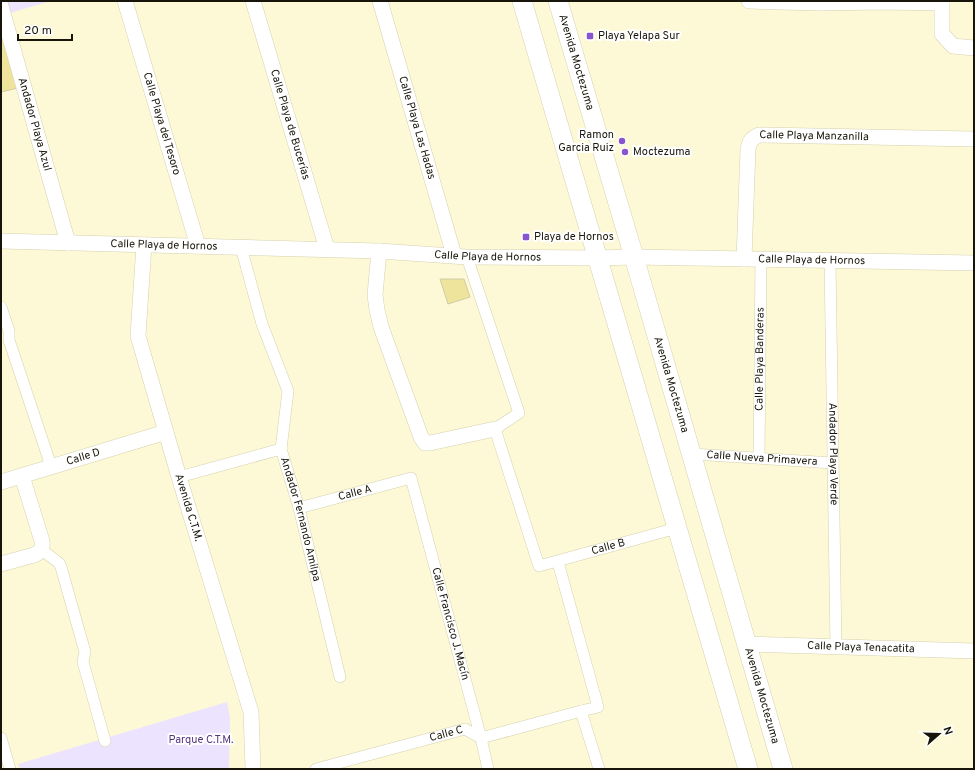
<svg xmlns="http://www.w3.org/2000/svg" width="975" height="770" viewBox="0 0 975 770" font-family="Overpass,sans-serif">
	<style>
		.green { fill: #ece3fe }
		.building { fill: #eee49c; stroke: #d0cba9 }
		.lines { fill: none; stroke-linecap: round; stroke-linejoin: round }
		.pedestrian-casing { stroke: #d5d1af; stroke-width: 12 }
		.minor-casing { stroke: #d5d1af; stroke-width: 16 }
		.tertiary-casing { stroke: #d5d1af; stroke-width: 20 }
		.pedestrian { stroke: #fff; stroke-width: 11 }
		.minor { stroke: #fff; stroke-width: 15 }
		.tertiary { stroke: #fff; stroke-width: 19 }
		.poi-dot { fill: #8955cd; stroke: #fff; stroke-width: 1.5 }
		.labels { text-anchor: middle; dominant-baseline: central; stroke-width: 4; stroke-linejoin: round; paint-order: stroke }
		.poi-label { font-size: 11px; fill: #171509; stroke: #fff; text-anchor: start }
		.street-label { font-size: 11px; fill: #171509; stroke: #fff }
		.park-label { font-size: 11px; fill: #55357f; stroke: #fff }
	</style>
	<rect width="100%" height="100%" fill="#fdf9d6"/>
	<path class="green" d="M 6,1 L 51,1 L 10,13 Z
		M 227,702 L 230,718 L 229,769 L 20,769 L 18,764 Z"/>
	<path class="building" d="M 1,26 L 18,88 L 1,92 Z
		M 440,279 L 464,279 L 470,297 L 448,304 Z"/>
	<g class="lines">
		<defs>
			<g id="pedestrian">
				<path id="s1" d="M 241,247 L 262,324 L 288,391 L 281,449 L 299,508 L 340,677"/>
				<path id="s2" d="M 467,257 L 519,413 L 495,429 L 539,566 L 677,528"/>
				<path id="s3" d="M 830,261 L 836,647"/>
				<path d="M 1,307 L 9,331 L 9,340 L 51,466"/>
				<path id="s4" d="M 692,454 L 833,463"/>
				<path id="s5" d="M 759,458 L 761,259"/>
				<path d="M 179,477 L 281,449"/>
				<path id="s6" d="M 299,508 L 411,478 L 481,738 L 488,769"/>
				<path d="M 42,550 L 59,563 L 61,567 L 85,652 L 83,662 L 105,741"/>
				<path d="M 581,711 L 599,769"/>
				<path d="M 1,738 L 10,769"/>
				<path id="s7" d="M 316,769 L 465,729 L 481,738 L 581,711 L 598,707 L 558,562"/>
			</g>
			<g id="minor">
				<path id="s8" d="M 125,1 L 198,246"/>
				<path id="s9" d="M 253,1 L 327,249"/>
				<path id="s10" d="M 380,1 L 454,255"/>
				<path d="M 749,1 L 818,3 L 882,2 L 942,3"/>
				<path d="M 942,1 L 942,34 L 953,46 L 974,48"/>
				<path id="s11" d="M 1,6 L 68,243"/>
				<path id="s12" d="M 1,241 L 379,251 L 467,257 L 597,258 L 634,257 L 974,263"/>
				<path id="s13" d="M 144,245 L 138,336 L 179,477 L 251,712 L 253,769"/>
				<path d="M 379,251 L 375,295 L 377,310 L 381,327 L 421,437 L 425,443 L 430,443 L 495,429"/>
				<path id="s14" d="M 744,259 L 748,149 C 750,140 751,139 759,135 L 974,139"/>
				<path id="s15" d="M 1,482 L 166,432"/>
				<path d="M 1,564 L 34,555 C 41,552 43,548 42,541 L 22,476"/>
				<path id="s16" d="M 747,644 L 974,651"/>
			</g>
			<g id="tertiary">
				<path d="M 522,1 L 748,769"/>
				<path id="s17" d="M 558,1 L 634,257 L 783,769"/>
			</g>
		</defs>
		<use href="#pedestrian" class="pedestrian-casing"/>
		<use href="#minor" class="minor-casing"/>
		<use href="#tertiary" class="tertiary-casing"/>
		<use href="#pedestrian" class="pedestrian"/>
		<use href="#minor" class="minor"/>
		<use href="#tertiary" class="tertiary"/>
	</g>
	<g class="poi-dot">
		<rect x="586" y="32" width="8" height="8" rx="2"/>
		<circle cx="622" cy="141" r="4"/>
		<circle cx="625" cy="152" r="4"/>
		<rect x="522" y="233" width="8" height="8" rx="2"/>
	</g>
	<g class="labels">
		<g class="poi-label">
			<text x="598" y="36">Playa Yelapa Sur</text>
			<text x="614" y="135" text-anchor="end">Ramon<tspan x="614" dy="13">Garcia Ruiz</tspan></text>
			<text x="633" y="152">Moctezuma</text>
			<text x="534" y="237">Playa de Hornos</text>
		</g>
		<g class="street-label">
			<text stroke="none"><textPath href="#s17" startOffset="64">Avenida Moctezuma</textPath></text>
			<text stroke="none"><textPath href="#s11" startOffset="123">Andador Playa Azul</textPath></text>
			<text stroke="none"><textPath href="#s8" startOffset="128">Calle Playa del Tesoro</textPath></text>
			<text stroke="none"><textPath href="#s9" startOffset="129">Calle Playa de Bucerías</textPath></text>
			<text stroke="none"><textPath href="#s10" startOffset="132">Calle Playa Las Hadas</textPath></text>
			<text stroke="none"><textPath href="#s14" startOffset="184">Calle Playa Manzanilla</textPath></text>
			<text stroke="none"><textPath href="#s12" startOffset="163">Calle Playa de Hornos</textPath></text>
			<text stroke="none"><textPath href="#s12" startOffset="487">Calle Playa de Hornos</textPath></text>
			<text stroke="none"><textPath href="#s12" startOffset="811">Calle Playa de Hornos</textPath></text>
			<text stroke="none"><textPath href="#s5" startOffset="99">Calle Playa Banderas</textPath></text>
			<text stroke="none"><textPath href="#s17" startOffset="400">Avenida Moctezuma</textPath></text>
			<text stroke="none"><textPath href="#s3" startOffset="193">Andador Playa Verde</textPath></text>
			<text stroke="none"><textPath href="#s15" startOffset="86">Calle D</textPath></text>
			<text stroke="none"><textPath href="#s4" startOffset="70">Calle Nueva Primavera</textPath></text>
			<text stroke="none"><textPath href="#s6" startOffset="58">Calle A</textPath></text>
			<text stroke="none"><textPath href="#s13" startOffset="270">Avenida C.T.M.</textPath></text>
			<text stroke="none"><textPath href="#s1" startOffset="283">Andador Fernando Amilpa</textPath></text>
			<text stroke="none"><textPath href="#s2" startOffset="409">Calle B</textPath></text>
			<text stroke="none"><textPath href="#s6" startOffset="267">Calle Francisco J. Macín</textPath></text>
			<text stroke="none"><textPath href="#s16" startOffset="114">Calle Playa Tenacatita</textPath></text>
			<text stroke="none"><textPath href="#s17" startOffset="724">Avenida Moctezuma</textPath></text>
			<text stroke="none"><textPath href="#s7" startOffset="135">Calle C</textPath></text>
		</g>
		<g class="park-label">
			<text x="201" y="740">Parque C.T.M.</text>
		</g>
	</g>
	<rect width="975" height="770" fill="none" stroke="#171509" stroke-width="4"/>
	<g transform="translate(939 734) rotate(70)" stroke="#ffffff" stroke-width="3" paint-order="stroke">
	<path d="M0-3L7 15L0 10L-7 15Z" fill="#171509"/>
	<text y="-6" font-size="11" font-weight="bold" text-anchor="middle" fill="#171509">N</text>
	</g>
	<path d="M18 34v6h54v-6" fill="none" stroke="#171509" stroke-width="2"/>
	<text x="24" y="34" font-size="12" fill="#171509" stroke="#ffffff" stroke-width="3" paint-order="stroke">20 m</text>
</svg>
